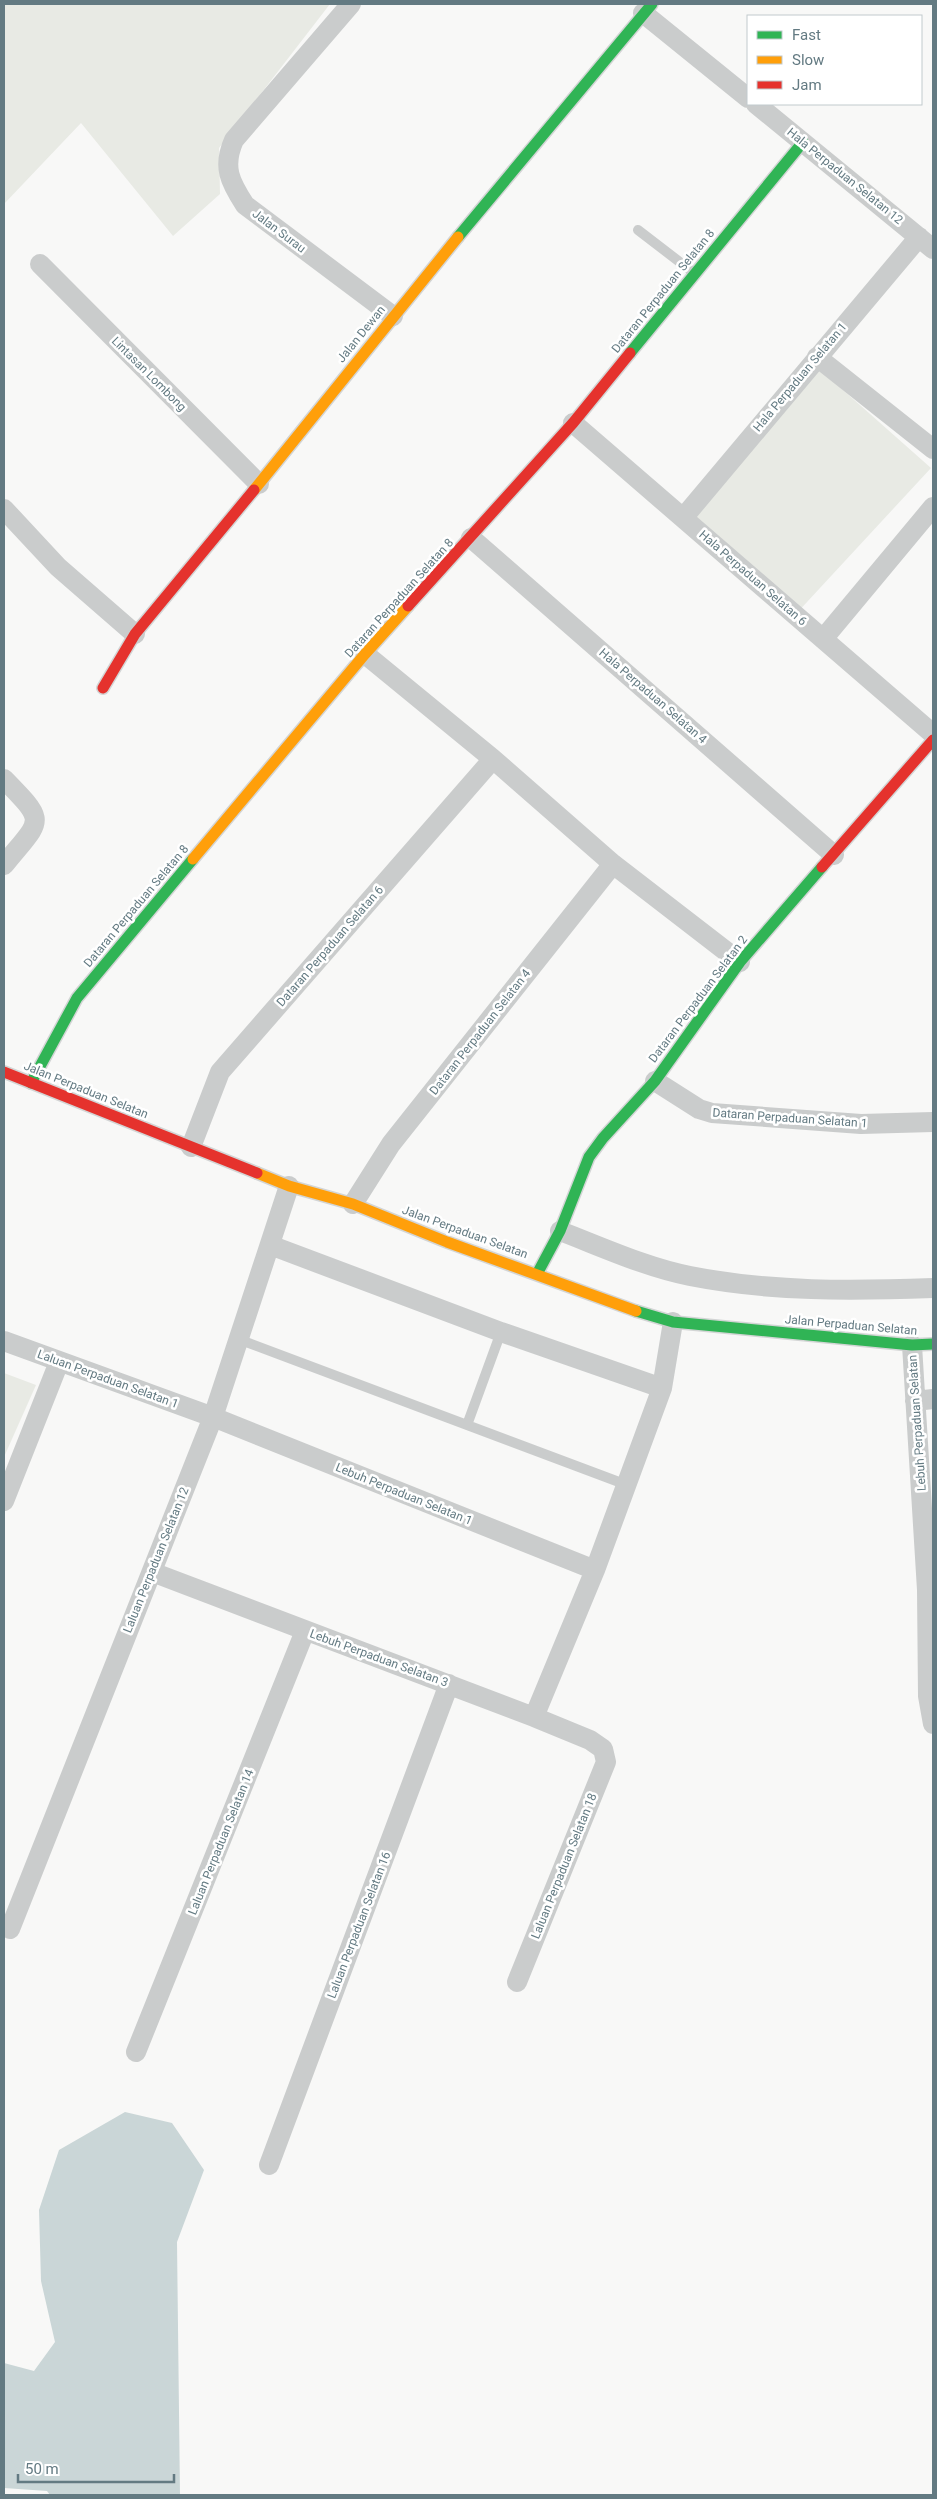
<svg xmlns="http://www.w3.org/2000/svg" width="937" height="2499" viewBox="0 0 937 2499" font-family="Roboto,sans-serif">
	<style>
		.green { fill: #e8eae4 }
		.water { fill: #cad6d7 }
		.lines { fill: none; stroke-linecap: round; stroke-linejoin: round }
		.fast-casing { stroke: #d3d5d5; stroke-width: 14 }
		.slow-casing { stroke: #d3d5d5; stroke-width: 14 }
		.jam-casing { stroke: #d3d5d5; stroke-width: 14 }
		.lane { stroke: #cacccc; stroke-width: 10 }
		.street { stroke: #cacccc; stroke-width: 20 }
		.fast { stroke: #30b455; stroke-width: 11 }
		.slow { stroke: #ff9f0a; stroke-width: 11 }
		.jam { stroke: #e5322d; stroke-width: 11 }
		.labels { text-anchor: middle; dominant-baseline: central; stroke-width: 5; stroke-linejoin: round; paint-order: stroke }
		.street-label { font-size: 12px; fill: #637a82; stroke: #fff }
	</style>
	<rect width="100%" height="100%" fill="#f8f8f7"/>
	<path class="green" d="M 4,4 L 330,4 L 219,148 L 220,194 L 173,236 L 81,123 L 4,204 Z
		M 817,367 L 931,468 L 795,615 L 688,516 Z
		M 4,1373 L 36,1385 L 4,1457 Z"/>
	<path class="water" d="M 125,2112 L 172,2123 L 204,2170 L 177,2242 L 180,2495 L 50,2495 L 47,2491 L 4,2488 L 4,2363 L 34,2371 L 55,2342 L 41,2281 L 39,2210 L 59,2150 Z"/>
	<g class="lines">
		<defs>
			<path id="fast" d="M 458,237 L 652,4
				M 630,353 L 803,142
				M 31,1083 L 77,998 L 193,859
				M 537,1274 L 560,1231 L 589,1157 L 603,1138 L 655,1081 L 740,962 L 822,867
				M 636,1311 L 673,1322 L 912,1345 L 933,1344"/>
			<path id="slow" d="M 254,490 L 458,237
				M 193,859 L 365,654 L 408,606
				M 257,1173 L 289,1186 L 353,1204 L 447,1242 L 636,1311"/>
			<path id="jam" d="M 408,606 L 573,423 L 630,353
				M 103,688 L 135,634 L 254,490
				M 822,867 L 933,740
				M 4,1072 L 257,1173"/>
		</defs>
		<use href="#fast" class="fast-casing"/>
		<use href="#slow" class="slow-casing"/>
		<use href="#jam" class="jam-casing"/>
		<path class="lane" d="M 638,230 L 694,273
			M 238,1339 L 627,1485
			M 467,1425 L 501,1332"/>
		<path class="street" d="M 351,4 L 234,140 C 222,167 230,182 245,205 L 393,316
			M 643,13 L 748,98
			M 756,104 L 933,249
			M 40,264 L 259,484
			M 817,357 L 933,449
			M 573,423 L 933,734
			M 4,509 L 58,567 L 135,634
			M 683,518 L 919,237
			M 471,538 L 834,855
			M 823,639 L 933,507
			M 365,654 L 493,759 L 613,864 L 740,962
			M 4,779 C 48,824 42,818 4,865
			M 655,1081 L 699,1109 L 712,1113 L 861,1124 L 933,1122
			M 191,1147 L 220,1072 L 493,759
			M 353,1204 L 391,1144 L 613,864
			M 560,1231 C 602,1247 645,1267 690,1276 C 771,1292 852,1291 933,1288
			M 270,1245 L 501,1332 L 662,1388
			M 4,1341 L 213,1417 L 595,1570
			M 912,1345 L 927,1590 L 928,1696 L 933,1724
			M 915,1401 L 933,1399
			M 4,1501 L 59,1362
			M 152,1572 L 534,1717 L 590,1740 L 603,1749 L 606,1762 L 517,1982
			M 534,1717 L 595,1570 L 662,1388 L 673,1322
			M 10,1929 L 213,1417 L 289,1186
			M 136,2052 L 305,1631
			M 269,2165 L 449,1684"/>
		<use href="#fast" class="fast"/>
		<use href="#slow" class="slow"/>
		<use href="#jam" class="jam"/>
	</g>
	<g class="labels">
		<g class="street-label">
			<text transform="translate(845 176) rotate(39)">Hala Perpaduan Selatan 12</text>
			<text transform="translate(279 231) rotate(37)">Jalan Surau</text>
			<text transform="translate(663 291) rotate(-51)">Dataran Perpaduan Selatan 8</text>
			<text transform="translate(361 334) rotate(-51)">Jalan Dewan</text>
			<text transform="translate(149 374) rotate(45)">Lintasan Lombong</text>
			<text transform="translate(800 377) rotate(-50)">Hala Perpaduan Selatan 1</text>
			<text transform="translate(753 578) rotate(41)">Hala Perpaduan Selatan 6</text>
			<text transform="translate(399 598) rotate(-48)">Dataran Perpaduan Selatan 8</text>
			<text transform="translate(653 696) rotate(41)">Hala Perpaduan Selatan 4</text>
			<text transform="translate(136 906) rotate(-50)">Dataran Perpaduan Selatan 8</text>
			<text transform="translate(330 946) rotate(-49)">Dataran Perpaduan Selatan 6</text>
			<text transform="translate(698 999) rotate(-53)">Dataran Perpaduan Selatan 2</text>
			<text transform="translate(480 1032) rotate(-52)">Dataran Perpaduan Selatan 4</text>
			<text transform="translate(86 1090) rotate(22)">Jalan Perpaduan Selatan</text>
			<text transform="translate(790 1118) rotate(4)">Dataran Perpaduan Selatan 1</text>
			<text transform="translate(465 1232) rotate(20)">Jalan Perpaduan Selatan</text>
			<text transform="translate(851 1325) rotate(5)">Jalan Perpaduan Selatan</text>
			<text transform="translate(108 1379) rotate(20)">Laluan Perpaduan Selatan 1</text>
			<text transform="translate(917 1423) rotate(-94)">Lebuh Perpaduan Selatan</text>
			<text transform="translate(404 1494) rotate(22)">Lebuh Perpaduan Selatan 1</text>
			<text transform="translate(156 1560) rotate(-68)">Laluan Perpaduan Selatan 12</text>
			<text transform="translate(379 1658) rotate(20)">Lebuh Perpaduan Selatan 3</text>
			<text transform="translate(221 1842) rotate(-68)">Laluan Perpaduan Selatan 14</text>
			<text transform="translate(564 1866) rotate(-68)">Laluan Perpaduan Selatan 18</text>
			<text transform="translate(359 1925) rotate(-69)">Laluan Perpaduan Selatan 16</text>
		</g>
	</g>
	<rect width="937" height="2499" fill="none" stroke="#637a82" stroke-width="10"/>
	<rect x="747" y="15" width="175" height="90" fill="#ffffff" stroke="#c1cacd"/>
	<rect x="757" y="31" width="25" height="8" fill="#30b455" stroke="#c1cacd"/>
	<text x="792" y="40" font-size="15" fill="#637a82">Fast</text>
	<rect x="757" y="56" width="25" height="8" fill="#ff9f0a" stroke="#c1cacd"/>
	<text x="792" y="65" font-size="15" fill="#637a82">Slow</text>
	<rect x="757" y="81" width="25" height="8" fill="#e5322d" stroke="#c1cacd"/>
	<text x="792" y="90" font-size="15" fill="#637a82">Jam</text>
	<path d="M18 2474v8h156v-8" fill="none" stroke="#637a82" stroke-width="2.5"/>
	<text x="25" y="2474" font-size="15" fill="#637a82" stroke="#ffffff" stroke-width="4" paint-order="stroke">50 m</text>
</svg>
